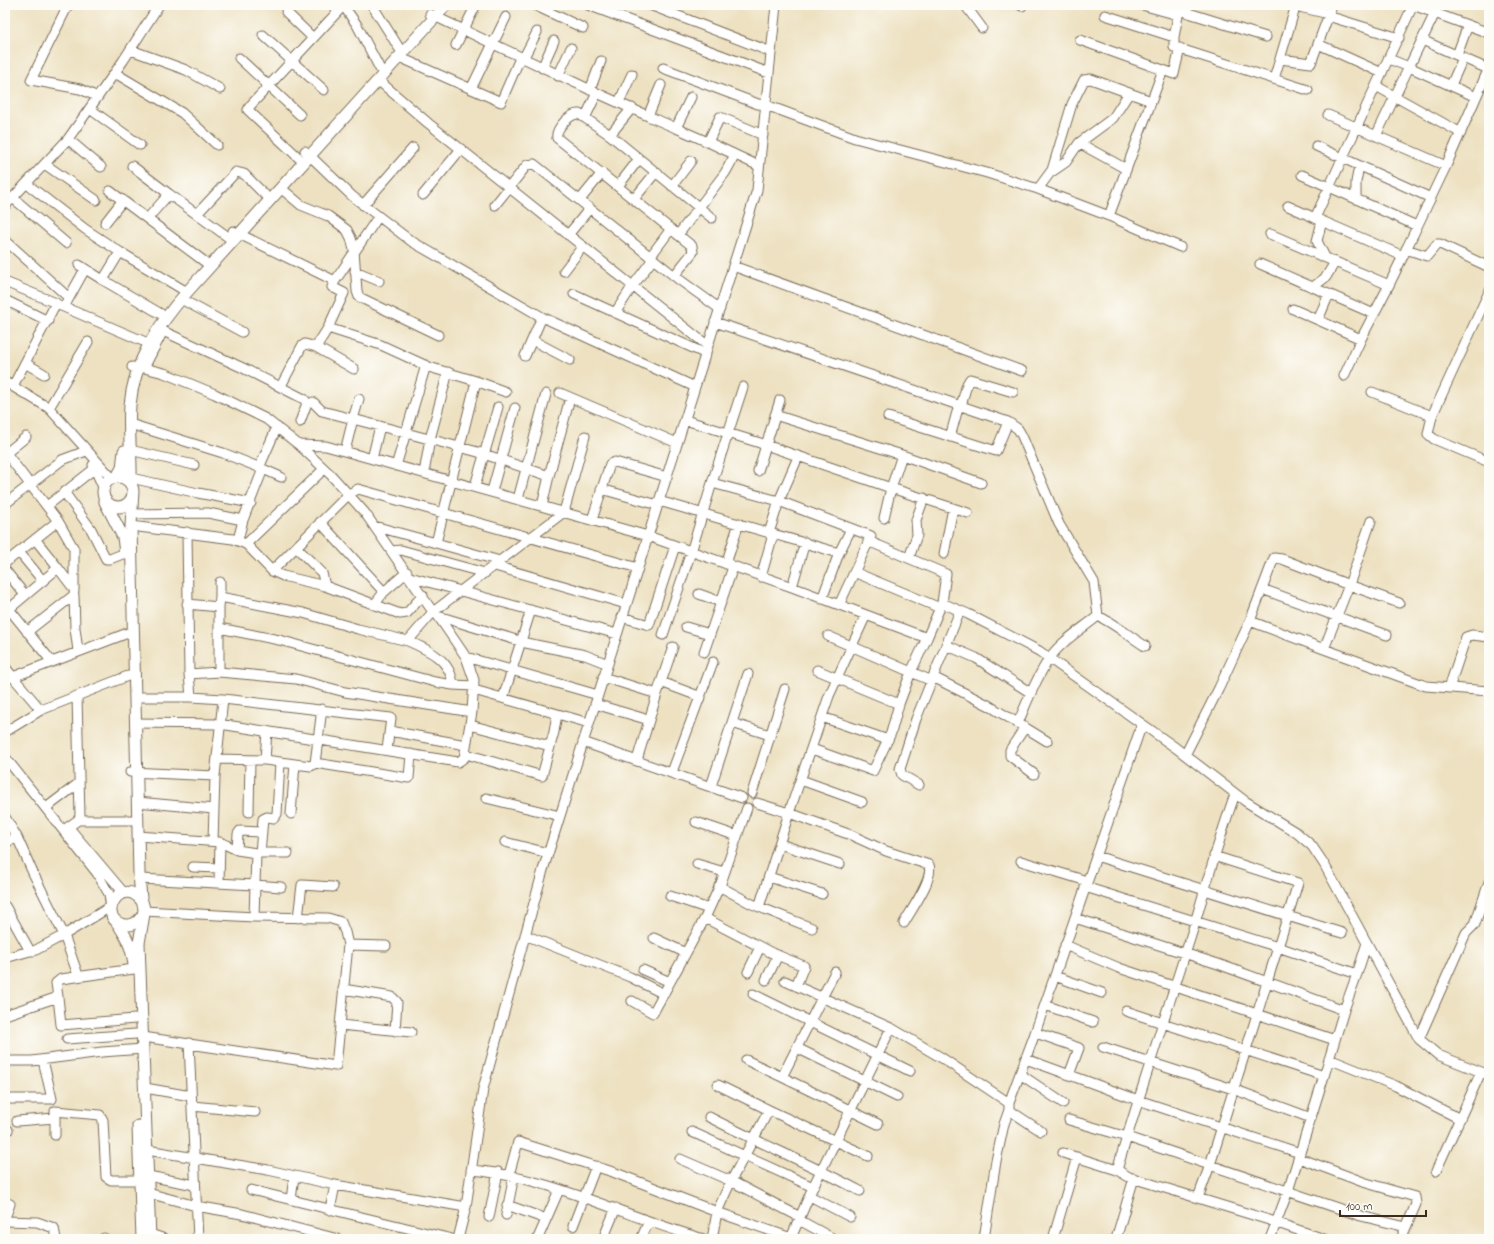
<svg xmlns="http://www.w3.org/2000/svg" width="1494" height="1244" viewBox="0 0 1494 1244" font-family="'Indie Flower',sans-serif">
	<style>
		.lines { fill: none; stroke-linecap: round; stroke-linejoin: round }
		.minor-casing { stroke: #796a57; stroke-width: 11 }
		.major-casing { stroke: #796a57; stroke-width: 13 }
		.minor { stroke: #fff; stroke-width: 9 }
		.major { stroke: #fff; stroke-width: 11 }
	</style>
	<rect width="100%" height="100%" fill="#fdfcf7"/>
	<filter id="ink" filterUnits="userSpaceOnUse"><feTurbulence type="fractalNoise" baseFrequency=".025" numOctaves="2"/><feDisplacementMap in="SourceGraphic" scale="8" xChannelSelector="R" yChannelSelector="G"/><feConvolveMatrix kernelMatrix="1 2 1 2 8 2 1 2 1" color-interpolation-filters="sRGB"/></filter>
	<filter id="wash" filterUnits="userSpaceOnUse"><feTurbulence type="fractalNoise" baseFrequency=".012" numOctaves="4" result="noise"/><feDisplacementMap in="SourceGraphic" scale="16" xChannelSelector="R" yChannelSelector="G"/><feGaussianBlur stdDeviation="0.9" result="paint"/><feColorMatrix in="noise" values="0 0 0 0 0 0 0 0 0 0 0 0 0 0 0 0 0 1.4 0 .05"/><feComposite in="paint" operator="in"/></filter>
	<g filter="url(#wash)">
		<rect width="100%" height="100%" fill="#ede1c1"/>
	</g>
	<g filter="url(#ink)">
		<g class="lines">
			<defs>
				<path id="minor" d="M 68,5 L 31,80 L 80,89 L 98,97
					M 343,5 L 357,25 L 380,69
					M 372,5 L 399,48
					M 534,5 L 583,28
					M 588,5 L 769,73
					M 650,5 L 771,52
					M 965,5 L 982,28
					M 1020,5 L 1022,6
					M 1142,5 L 1178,15
					M 1291,5 L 1329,14 L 1332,5
					M 1413,5 L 1315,218 L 1403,256 L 1446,166 L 1489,68
					M 1413,5 L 1489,33
					M 1179,10 L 1266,37
					M 286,12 L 313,38
					M 430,14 L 597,93
					M 1105,15 L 1174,37 L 1180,5
					M 1328,16 L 1399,38
					M 263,35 L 324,90
					M 1174,37 L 1174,47 L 1308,90
					M 1080,40 L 1174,74 L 1180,48
					M 1422,40 L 1488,69
					M 1318,44 L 1382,73
					M 456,45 L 474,9
					M 131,50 L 186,70 L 220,89
					M 1457,55 L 1468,25
					M 399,57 L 501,102 L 520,58
					M 239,58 L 300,115
					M 523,59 L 537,32
					M 1280,59 L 1311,63 L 1329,14
					M 1389,59 L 1409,67 L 1435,13
					M 542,68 L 554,41
					M 663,68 L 758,104 L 766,105 L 855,138 L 987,173 L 1038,189 L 1109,216 L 1163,70
					M 115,73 L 182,113 L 217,145
					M 558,76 L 571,48
					M 1274,79 L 1296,5
					M 378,80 L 428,123 L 708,346
					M 661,85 L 648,116 L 676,128
					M 1451,85 L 1463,58
					M 1376,86 L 1461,133
					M 471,89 L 506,17
					M 590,90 L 601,61
					M 691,97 L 676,128 L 708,142
					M 619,102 L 632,74
					M 90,109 L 140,145
					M 1328,115 L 1446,166
					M 585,118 L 597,93 L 648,116
					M 610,135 L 632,108
					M 1376,136 L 1409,67 L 1476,97
					M 68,139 L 101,167
					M 1079,143 L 1126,169
					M 1316,146 L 1431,198
					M 305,151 L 352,196 L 411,241 L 542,317 L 695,387
					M 299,158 L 248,110 L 250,106 L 343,6
					M 46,165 L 96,200
					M 132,166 L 169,194 L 148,218
					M 759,166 L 708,142 L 720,117 L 763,135
					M 1050,173 L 1066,162 L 1079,143 L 1113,118 L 1129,93
					M 1302,175 L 1417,226
					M 27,184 L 85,229 L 120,252 L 103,280 L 79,265
					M 618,186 L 639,159
					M 672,186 L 691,161
					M 282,189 L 301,205 L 328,216 L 347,230 L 351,238 L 354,250 L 357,291 L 359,297 L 438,335
					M 1038,189 L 1052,170 L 1072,104 L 1084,80 L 1091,79 L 1151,101
					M 110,191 L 205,262
					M 169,194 L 228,237
					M 423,195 L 461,149
					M 13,198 L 66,243
					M 634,199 L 656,172
					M 1356,199 L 1356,182 L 1359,166
					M 580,200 L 602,173
					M 363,205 L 413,148
					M 495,205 L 527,165 L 534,164 L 677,278 L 720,309
					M 5,206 L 68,139 L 123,61 L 159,5
					M 1288,206 L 1315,218
					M 197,214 L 236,172 L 244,174 L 265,195
					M 1109,216 L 1180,247
					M 1322,221 L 1317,241 L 1325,257
					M 105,223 L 123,200
					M 233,231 L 335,281 L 332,287 L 344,293 L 328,328 L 316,347 L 305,344 L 302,346 L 281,386
					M 1270,234 L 1389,285 L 1403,256
					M 568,235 L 590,208
					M 678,235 L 725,173 L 735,155
					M 5,240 L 69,298 L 64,307
					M 1406,249 L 1427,256 L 1437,244 L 1440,244 L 1489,267
					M 120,252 L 187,292
					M 650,257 L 671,229
					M 1260,264 L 1374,314
					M 733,266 L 1022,371
					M 355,271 L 379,281
					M 564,271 L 583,246
					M 674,276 L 693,252 L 692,246 L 557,138 C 555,129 570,113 579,114 L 610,135 L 712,218
					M 103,280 L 161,314
					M 335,281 L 378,217
					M 5,282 L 56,303 L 13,386
					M 1313,287 L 1326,277 L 1335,262
					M 1489,292 L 1432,416 L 1428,434 L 1434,439 L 1489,462
					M 574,294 L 706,354
					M 69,298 L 85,269
					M 181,299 L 242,332
					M 5,300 L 48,321
					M 59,305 L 143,341
					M 1293,309 L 1361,339
					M 615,313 L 632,287 L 653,259
					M 1318,320 L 1329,294
					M 715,322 L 1008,422 L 996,451 L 888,417
					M 328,328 L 381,345 L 429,367 L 476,381 L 436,543 L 500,561
					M 532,340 L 570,360
					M 316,347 L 354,369
					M 525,356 L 542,317
					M 25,363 L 44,374
					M 132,367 L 144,368 L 164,373 L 215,394 L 266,419 L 299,445 L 326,446 L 648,536 L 792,587 L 927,638 L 942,603 L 968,614 L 1039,651 L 1176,748 L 1245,801 L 1297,833 L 1312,846 L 1324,864 L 1419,1039 L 1438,1055 L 1489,1075
					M 144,368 L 163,331 L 243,368 L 304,399 L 307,403 L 300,422
					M 1344,376 L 1361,339 L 1389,285
					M 476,381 L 506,392
					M 5,382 L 49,408 L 112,478
					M 743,387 L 712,483 L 779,501 L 871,536 L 839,605
					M 1372,392 L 1432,416
					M 560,393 L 677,443
					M 313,402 L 322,411 L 353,419 L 359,399
					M 961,406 L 967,384 L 970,379 L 1013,392
					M 49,408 L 88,342
					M 775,415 L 902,455 L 981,483
					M 685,420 L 757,442 L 891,488 L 884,518
					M 1008,422 L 1018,429 L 1022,436 L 1059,524 L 1094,582 L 1098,616
					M 130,424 L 223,453 L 263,469 L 243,520
					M 950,437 L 959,405
					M 299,445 L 331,475 L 365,513 L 433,612 L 564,512 L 585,436
					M 130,450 L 194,465
					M 345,451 L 353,419 L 478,452 L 549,476 L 570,398
					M 5,454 L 26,437
					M 902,455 L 891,488 L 968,513
					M 372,459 L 380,426
					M 93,465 L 103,487
					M 396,466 L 426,365
					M 259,468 L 277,427
					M 263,469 L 281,477
					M 758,471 L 780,400
					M 424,473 L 430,439 L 448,372
					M 131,478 L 198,493 L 251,503
					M 475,486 L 498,407
					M 601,489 L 658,505
					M 492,491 L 515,408
					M 64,492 L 91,529 L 106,559 L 110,559 L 125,553
					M 518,499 L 546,394
					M 659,501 L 839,553 L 851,529
					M 5,504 L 62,460 L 86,451
					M 47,506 L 94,469
					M 542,506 L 549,476
					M 131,514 L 208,513 L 243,520 L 238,540
					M 592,520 L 610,464 L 615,462 L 667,477
					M 58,521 L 74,549 L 74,591
					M 1371,521 L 1349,585 L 1399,603
					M 320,522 L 384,592
					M 131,526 L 233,539 L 246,544 L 324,469
					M 374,526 L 436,543
					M 769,533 L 779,501 L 798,457
					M 35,539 L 58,568
					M 868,541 L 946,574 L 942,603
					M 246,544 L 272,571 L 283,576 L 325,586 L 400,614 L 407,613 L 423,595
					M 296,547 L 322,573 L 325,586
					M 392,551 L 401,550 L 485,573
					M 19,552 L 43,581
					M 944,554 L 953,508
					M 909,558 L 917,535 L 916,520 L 924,498
					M 5,563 L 58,521 L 6,453
					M 726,564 L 739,523
					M 495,566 L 626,604
					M 5,570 L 25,595
					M 272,571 L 349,494 L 358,489 L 638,568
					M 854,572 L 940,608
					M 410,577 L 617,634
					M 761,577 L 772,538 L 769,533
					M 792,587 L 805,542
					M 1262,589 L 1387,635
					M 699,594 L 721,602
					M 220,597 L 220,582
					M 822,599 L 839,553
					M 5,604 L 52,662 L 13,677 L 41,710 L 5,732
					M 374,605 L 384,592 L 407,572
					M 219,607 L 219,672
					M 9,609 L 58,568 L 74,589
					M 960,611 L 933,677 L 988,705 L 1047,741
					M 866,615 L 829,696 L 789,813 L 851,835 L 886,851 L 929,865 C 934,879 911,910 904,923
					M 438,616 L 526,643 L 585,655 L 608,664
					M 622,617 L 649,625 L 675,546
					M 1250,621 L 1324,649
					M 686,627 L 710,634
					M 219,628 L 279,640 L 435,682 L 453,685
					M 27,632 L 74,595 L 75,628 L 78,651
					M 663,635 L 691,552 L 712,483
					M 828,636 L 911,672 L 927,638
					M 408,641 C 429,650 451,660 453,685 L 474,686
					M 946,645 L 976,658 L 1031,693
					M 704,652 L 733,567
					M 466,657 L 598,695
					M 52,662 L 133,631
					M 5,667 L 13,677
					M 817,670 L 899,704 L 911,672 L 932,681
					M 189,674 L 219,672 L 296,679 L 345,692 L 472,712
					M 603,677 L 657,694 L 637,760
					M 661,682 L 701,697
					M 1449,688 L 1466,637 L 1472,635 L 1489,637
					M 474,690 L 589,723
					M 657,694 L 673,647
					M 135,697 L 191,697 L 189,674 L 187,532
					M 191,697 L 223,699 L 215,776 L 213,841
					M 503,698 L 531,610
					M 223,699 L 391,718 L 387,750
					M 595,704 L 649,720
					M 322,709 L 315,763 L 409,778 L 411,754
					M 41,710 L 128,676
					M 822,717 L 888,740
					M 135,723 L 220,724 L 458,762 L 464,758 L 472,712 L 474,680 L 466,657 L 438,616 L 433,612 L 408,641 L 358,629 L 303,613 L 220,597 L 219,607 L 187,604
					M 732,723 L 770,735
					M 1018,723 C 1027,702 1036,678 1049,659 C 1060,642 1082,629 1098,616 C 1115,624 1129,636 1145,646
					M 470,725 L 550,746
					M 1025,727 L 1010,750 L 1010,756 L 1034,774
					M 390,731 L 466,745
					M 583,742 L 742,798
					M 812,749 L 873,771 L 891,733 L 899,704
					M 466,754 L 542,776 L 554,732 L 557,714
					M 1185,755 L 1219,688 L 1250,621 L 1274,558 L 1282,559 L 1349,585 L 1324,649 L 1426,686 L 1489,691
					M 5,757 L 97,873 L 109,894 L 111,909
					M 217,759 L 265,760 L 295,764 L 291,814
					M 265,760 L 267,731
					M 295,764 L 311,766 L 315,763
					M 130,772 L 215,776
					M 672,772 L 713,662
					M 801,780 L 862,802
					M 919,785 L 902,775 L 900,769 L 916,719 L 933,677
					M 711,786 L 748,674
					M 752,793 L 785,689
					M 1235,794 C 1218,841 1205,890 1190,939 C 1165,1016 1140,1093 1117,1170 L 1129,1177 L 1269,1220 L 1324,1239
					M 486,798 L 560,816
					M 137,802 L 214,809
					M 757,803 L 789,813 L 759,907
					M 50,805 L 79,783
					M 747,808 L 721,883 L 705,918 L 772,953 L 804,966 L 796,986
					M 249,812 L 250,760
					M 5,817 L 17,837 L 33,873 L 64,935 L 34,951 L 30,951 L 5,906
					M 78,820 L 131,820
					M 696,822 L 737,836
					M 70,829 L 124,893
					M 64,830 L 78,820 L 80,816 L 77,696
					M 138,836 L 220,842 L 237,850 L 256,853 L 255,885 L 281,887
					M 505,842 L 548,853
					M 5,843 L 17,837
					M 780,844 L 840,864
					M 237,850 L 238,834 L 240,831 L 261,832
					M 256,853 L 288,853
					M 260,853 L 263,819 L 267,817 L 274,818 L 277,814 L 280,762
					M 1096,856 L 1342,933
					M 1021,861 L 1087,881
					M 697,864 L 724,872
					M 193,867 L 219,868
					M 769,877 L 822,894
					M 140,879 L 255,885 L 254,917 L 144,911
					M 219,883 L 220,842
					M 719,886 L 752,904 L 812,928
					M 670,896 L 709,909
					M 298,918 L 302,885 L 333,887
					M 1075,918 L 1218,964 L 1344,1010 L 1357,974 L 1278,947 L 1085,887
					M 525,935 L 630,977 L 664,994
					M 654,938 L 686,953
					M 348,945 L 386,946
					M 1065,945 L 1119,968 L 1335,1040
					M 5,958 L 30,951
					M 643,970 L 670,982
					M 748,972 L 760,947
					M 835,972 L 782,1077 L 878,1124
					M 1357,974 L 1367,943
					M 78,975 L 64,935 L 110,907
					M 1055,976 L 1102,993
					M 766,980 L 778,955
					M 785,981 L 891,1028 L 942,1058 L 1009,1103 L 1034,1036 L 1142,724
					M 343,989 L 392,997 L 397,1002 L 395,1031
					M 753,994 L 910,1071
					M 58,997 L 61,1025 L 135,1019
					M 632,1001 L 653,1013 L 705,918
					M 1045,1005 L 1093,1022
					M 1126,1011 L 1324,1076 L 1288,1191 L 1270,1239
					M 5,1015 L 58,997 L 56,983 L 61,979 L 134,969
					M 340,1025 L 411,1032
					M 1036,1033 L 1079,1048 L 1069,1075
					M 143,1037 L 336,1066 L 348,945 L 345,932 L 341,922 L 328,918 L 254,917
					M 67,1039 L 136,1034
					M 1419,1039 L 1466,933 L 1475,924 L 1489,882
					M 189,1043 L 198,1239
					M 1103,1047 L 1233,1089 L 1311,1118
					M 797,1048 L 897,1097
					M 1026,1059 L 1138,1100 L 1300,1153
					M 1329,1059 L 1396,1086 L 1460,1119
					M 746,1060 L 782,1077
					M 5,1061 L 32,1061 L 102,1052 L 143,1049
					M 1020,1074 L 1063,1103
					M 1324,1076 L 1344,1010
					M 718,1085 L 769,1110
					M 145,1088 L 191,1096
					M 5,1099 L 52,1099 L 43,1060
					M 1009,1104 L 1009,1110 L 1041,1131
					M 192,1106 L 255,1112
					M 55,1111 L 100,1115 L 103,1120 L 106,1177 L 111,1180 L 140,1180
					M 709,1117 C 759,1143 811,1164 860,1191
					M 1069,1120 L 1127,1137 L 1361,1216 L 1406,1227
					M 17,1121 L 55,1118
					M 5,1129 L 8,1130
					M 692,1132 L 813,1187
					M 55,1135 L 55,1112
					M 147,1150 L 268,1170 L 335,1185
					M 1063,1153 L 1117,1170
					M 1299,1158 L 1363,1182 L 1415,1197 L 1416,1204 L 1401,1239
					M 680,1159 L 731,1181 L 800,1217
					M 471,1170 C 552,1177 627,1218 704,1239
					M 1436,1171 L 1481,1072
					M 509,1175 L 518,1142 L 613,1172 L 717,1212 L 731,1181 L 769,1110 L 868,1156
					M 148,1176 L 195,1185
					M 251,1190 L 452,1239
					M 143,1193 L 148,1193 L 196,1206 L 242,1214 L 338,1239
					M 810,1196 L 850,1217
					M 1198,1198 L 1210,1165 L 1298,883 L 1214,856
					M 291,1200 L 294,1176
					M 5,1202 L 10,1204 L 5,1218
					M 507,1205 L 546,1219
					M 330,1210 L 335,1185 L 466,1207
					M 506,1215 L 514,1176
					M 489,1217 L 498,1172
					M 799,1220 L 834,1239
					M 5,1221 L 37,1222 L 54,1228 L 56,1239
					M 573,1226 L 596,1166
					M 150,1234 L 165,1239
					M 104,1238 L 104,1239
					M 538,1238 L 559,1190
					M 458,1239 L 466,1207 L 483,1089 L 543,870 L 757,190 L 776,5
					M 603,1239 L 616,1208
					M 641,1239 L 649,1221
					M 712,1239 L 717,1212 L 791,1238 L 813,1187 L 891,1028
					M 984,1239 L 996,1161 L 1004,1124 L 1009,1110
					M 1053,1239 L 1077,1157
					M 1116,1239 L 1134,1178"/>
				<path id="major" d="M103 492a15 15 0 1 1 30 0a15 15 0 1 1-30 0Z
					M 117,477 L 122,468 L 124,451
					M 131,485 C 132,458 128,432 130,405 C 134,361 158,325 187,292 L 446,5
					M 133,491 L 131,526 L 139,874 C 140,882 140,890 141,898 C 142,902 144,906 144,910 C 144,916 138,922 133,924 C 129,926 125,925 121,924 C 97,915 121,876 141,900
					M 105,502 L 123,537 L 125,553
					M 144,914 L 139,943 L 150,1239
					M 115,920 C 126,935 132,947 134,965
					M 138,1126 L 142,1239"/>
			</defs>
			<use href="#minor" class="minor-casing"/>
			<use href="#major" class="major-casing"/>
			<use href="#minor" class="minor"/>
			<use href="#major" class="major"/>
		</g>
	</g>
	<rect width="1494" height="1244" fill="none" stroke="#fdfcf7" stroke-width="20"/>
	<path d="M1340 1210v6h86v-6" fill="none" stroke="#3b2a1e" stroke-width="2"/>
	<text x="1346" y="1210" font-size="12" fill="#3b2a1e" stroke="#fdfcf7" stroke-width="3" paint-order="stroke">100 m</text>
</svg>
